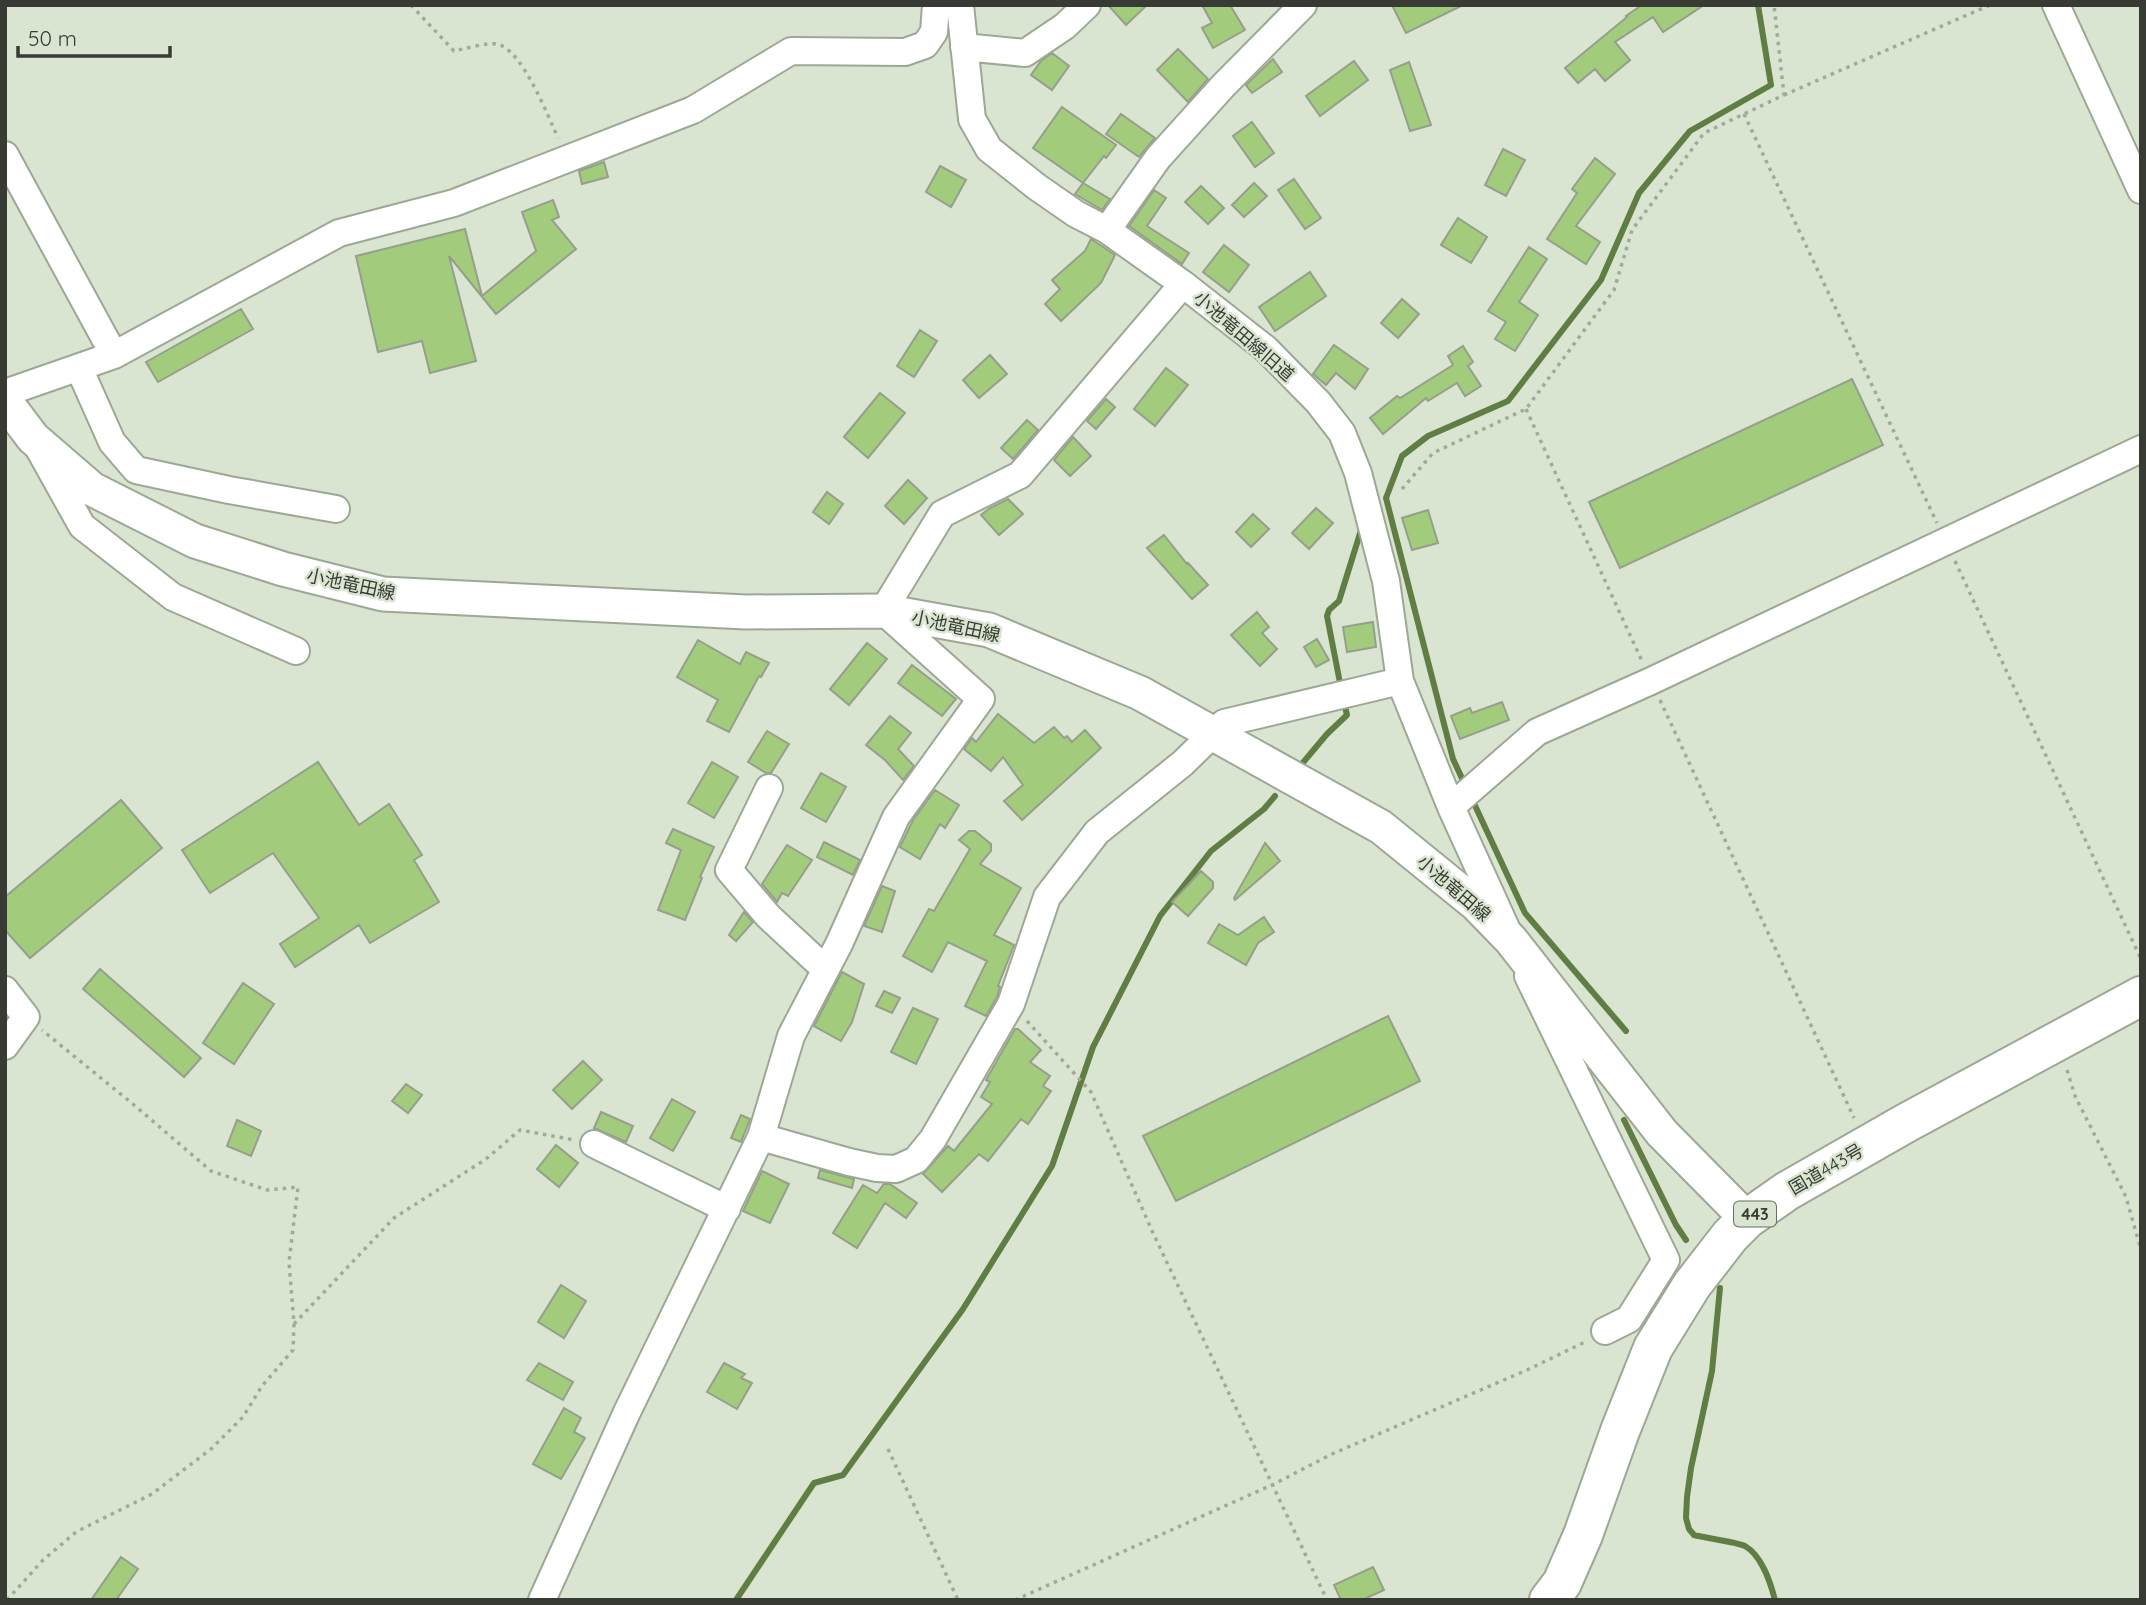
<svg xmlns="http://www.w3.org/2000/svg" width="2146" height="1605" viewBox="0 0 2146 1605" font-family="Quicksand,'Noto Sans JP',sans-serif">
	<style>
		.lines { fill: none; stroke-linecap: round; stroke-linejoin: round }
		.stream { stroke: #607d44; stroke-width: 6 }
		.building { fill: #a2cc7c; stroke: #949f8c; stroke-width: 2 }
		.minor-casing { stroke: #9da894; stroke-width: 30 }
		.major-casing { stroke: #9da894; stroke-width: 37 }
		.highway-casing { stroke: #9da894; stroke-width: 42 }
		.path { stroke: #a0aa99; stroke-width: 3.5; stroke-dasharray: 3.5 5; stroke-linecap: butt }
		.minor { stroke: #fff; stroke-width: 26 }
		.major { stroke: #fff; stroke-width: 33 }
		.highway { stroke: #fff; stroke-width: 38 }
		.labels { text-anchor: middle; dominant-baseline: central; stroke-width: 5; stroke-linejoin: round; paint-order: stroke }
		.shield { fill: #d9e5d0; stroke: #686e62; stroke-width: 2 }
		.shield-label { font-size: 16px; font-weight: bold; fill: #373b33 }
		.street-label { font-size: 18px; fill: #373b33; stroke: #d9e5d0 }
	</style>
	<rect width="100%" height="100%" fill="#d9e5d0"/>
	<g class="lines">
		<path class="stream" d="M 1341,688 L 1327,616 L 1329,610 L 1339,601 L 1362,527
			M 1301,765 L 1327,734 L 1347,715 L 1344,702
			M 1466,787 L 1453,759 L 1386,498 L 1402,456 L 1428,436 L 1508,401 L 1601,280 L 1639,193 L 1690,131 L 1771,85 L 1758,5
			M 1471,797 L 1525,913 L 1626,1031
			M 1624,1120 L 1676,1225 L 1686,1240
			M 1720,1288 L 1712,1371 L 1691,1468 L 1687,1497 L 1686,1518 L 1689,1529 L 1694,1535 C 1706,1538 1736,1542 1745,1546 C 1762,1556 1770,1581 1775,1600
			M 736,1600 L 814,1483 L 843,1475 L 963,1309 L 1052,1166 L 1093,1047 L 1160,916 L 1211,851 L 1264,809 L 1275,796"/>
	</g>
	<path class="building" d="M 1108,5 L 1147,5 L 1126,25 Z
		M 1202,5 L 1230,5 L 1245,30 L 1213,48 L 1202,28 L 1212,23 Z
		M 1392,5 L 1463,5 L 1406,33 Z
		M 1642,5 L 1704,5 L 1663,32 L 1653,17 L 1615,42 L 1630,60 L 1605,81 L 1595,69 L 1578,83 L 1565,68 L 1627,17 L 1626,16 Z
		M 1178,49 L 1208,79 L 1188,102 L 1157,70 Z
		M 1052,53 L 1069,66 L 1052,90 L 1031,75 L 1041,61 Z
		M 1273,59 L 1282,72 L 1252,93 L 1246,85 Z
		M 1354,61 L 1368,80 L 1320,116 L 1306,96 Z
		M 1409,62 L 1431,125 L 1410,131 L 1390,70 Z
		M 1062,107 L 1116,145 L 1106,158 L 1104,156 L 1083,183 L 1110,199 L 1102,210 L 1075,194 L 1083,183 L 1033,148 Z
		M 1121,114 L 1155,138 L 1139,157 L 1106,134 Z
		M 1252,122 L 1274,153 L 1255,167 L 1233,136 Z
		M 1503,149 L 1525,160 L 1506,196 L 1485,185 Z
		M 1595,158 L 1615,174 L 1576,226 L 1600,242 L 1586,264 L 1547,239 L 1577,193 L 1572,189 Z
		M 604,162 L 608,177 L 582,184 L 579,171 Z
		M 940,166 L 966,180 L 951,207 L 926,192 Z
		M 1294,179 L 1321,218 L 1305,229 L 1278,190 Z
		M 1254,183 L 1267,196 L 1244,217 L 1232,205 Z
		M 1201,186 L 1224,208 L 1208,224 L 1185,202 Z
		M 1154,190 L 1166,198 L 1147,226 L 1189,253 L 1182,264 L 1129,226 Z
		M 553,200 L 559,217 L 552,220 L 576,249 L 496,314 L 449,256 L 476,361 L 430,373 L 422,341 L 378,352 L 356,256 L 465,229 L 482,296 L 536,251 L 522,212 Z
		M 1458,218 L 1487,237 L 1471,263 L 1441,245 Z
		M 1091,239 L 1115,255 L 1101,283 L 1061,321 L 1045,304 L 1060,289 L 1052,280 L 1085,251 Z
		M 1224,245 L 1249,265 L 1229,292 L 1203,272 Z
		M 1529,247 L 1547,259 L 1519,302 L 1538,315 L 1515,351 L 1495,339 L 1506,322 L 1488,311 Z
		M 1310,272 L 1326,296 L 1275,331 L 1259,307 Z
		M 1402,299 L 1419,314 L 1398,338 L 1381,323 Z
		M 241,309 L 253,329 L 158,382 L 146,362 Z
		M 920,330 L 937,341 L 914,377 L 897,366 Z
		M 1334,345 L 1368,369 L 1355,389 L 1336,373 L 1326,385 L 1313,374 Z
		M 1463,346 L 1473,362 L 1468,366 L 1481,386 L 1465,396 L 1457,383 L 1428,401 L 1426,398 L 1383,434 L 1370,418 L 1397,396 L 1400,398 L 1453,365 L 1448,356 Z
		M 990,355 L 1007,374 L 979,398 L 963,380 Z
		M 1166,368 L 1188,385 L 1155,426 L 1134,409 Z
		M 1852,379 L 1883,445 L 1620,568 L 1589,502 Z
		M 880,393 L 905,413 L 868,458 L 844,437 Z
		M 1106,399 L 1115,407 L 1096,429 L 1087,421 Z
		M 1027,420 L 1038,430 L 1013,459 L 1001,448 Z
		M 1073,437 L 1091,456 L 1070,476 L 1054,460 Z
		M 908,480 L 927,498 L 904,524 L 885,506 Z
		M 827,492 L 843,504 L 829,524 L 813,512 Z
		M 1008,499 L 1023,514 L 999,535 L 981,515 L 990,508 Z
		M 1316,508 L 1333,523 L 1309,549 L 1292,533 Z
		M 1428,510 L 1438,543 L 1412,550 L 1402,518 Z
		M 1253,514 L 1269,529 L 1251,547 L 1236,532 Z
		M 1164,535 L 1187,564 L 1188,563 L 1208,585 L 1192,599 L 1147,548 Z
		M 1257,612 L 1269,627 L 1262,633 L 1277,649 L 1260,666 L 1231,635 Z
		M 1373,622 L 1376,647 L 1347,652 L 1343,627 Z
		M 1317,639 L 1329,660 L 1316,667 L 1304,647 Z
		M 698,640 L 740,664 L 746,652 L 769,663 L 761,677 L 759,676 L 729,732 L 707,721 L 718,700 L 677,677 Z
		M 867,643 L 887,659 L 849,705 L 830,689 Z
		M 912,665 L 956,699 L 942,716 L 898,683 Z
		M 1502,702 L 1509,720 L 1460,739 L 1451,716 L 1470,708 L 1472,713 Z
		M 998,714 L 1034,743 L 1054,727 L 1064,738 L 1067,736 L 1072,742 L 1085,730 L 1101,748 L 1022,820 L 1004,801 L 1023,785 L 1003,757 L 991,771 L 964,749 L 972,738 L 976,742 Z
		M 890,716 L 911,733 L 898,749 L 914,766 L 903,780 L 885,760 L 866,745 Z
		M 767,731 L 789,744 L 771,773 L 766,773 L 748,762 Z
		M 318,762 L 359,825 L 389,804 L 422,855 L 414,860 L 439,902 L 370,943 L 359,925 L 295,967 L 280,944 L 319,918 L 273,853 L 210,893 L 182,850 Z
		M 712,762 L 738,777 L 714,818 L 688,803 Z
		M 821,773 L 846,787 L 826,822 L 801,808 Z
		M 935,790 L 959,805 L 945,828 L 940,824 L 920,859 L 900,847 L 913,820 Z
		M 121,800 L 162,848 L 30,958 L 5,930 L 5,897 Z
		M 673,829 L 714,847 L 700,877 L 702,878 L 685,920 L 658,910 L 681,850 L 666,843 Z
		M 969,831 L 975,831 L 991,844 L 991,851 L 980,864 L 1021,888 L 994,935 L 1014,945 L 998,986 L 1000,987 L 997,997 L 986,1016 L 965,1006 L 987,961 L 948,942 L 932,972 L 903,956 L 929,909 L 934,911 L 970,849 L 959,840 Z
		M 824,842 L 860,860 L 853,875 L 817,857 Z
		M 1265,843 L 1280,861 L 1235,900 L 1234,898 Z
		M 787,845 L 812,860 L 788,896 L 782,893 L 777,902 L 762,884 Z
		M 1201,871 L 1213,882 L 1213,888 L 1188,916 L 1172,902 Z
		M 882,886 L 895,891 L 882,932 L 864,926 Z
		M 744,912 L 753,922 L 736,941 L 729,935 Z
		M 1264,917 L 1274,932 L 1258,943 L 1246,965 L 1208,943 L 1219,924 L 1238,935 Z
		M 100,969 L 201,1058 L 184,1077 L 83,989 Z
		M 842,972 L 864,984 L 852,1022 L 841,1041 L 814,1026 Z
		M 243,983 L 274,1004 L 234,1064 L 203,1043 Z
		M 884,991 L 900,998 L 892,1013 L 876,1006 Z
		M 913,1008 L 938,1019 L 916,1064 L 891,1052 Z
		M 1388,1016 L 1420,1081 L 1176,1201 L 1143,1136 Z
		M 1015,1029 L 1018,1029 L 1041,1050 L 1030,1062 L 1050,1076 L 1043,1086 L 1051,1091 L 1028,1124 L 1021,1119 L 988,1161 L 979,1154 L 942,1192 L 923,1174 L 948,1146 L 954,1151 L 992,1104 L 981,1097 L 990,1082 L 986,1080 Z
		M 583,1061 L 602,1080 L 572,1109 L 553,1090 Z
		M 406,1084 L 422,1095 L 408,1113 L 392,1101 Z
		M 672,1099 L 695,1112 L 673,1151 L 650,1138 Z
		M 601,1112 L 633,1126 L 626,1142 L 594,1128 Z
		M 741,1115 L 750,1119 L 741,1142 L 731,1138 Z
		M 237,1120 L 261,1131 L 251,1156 L 227,1146 Z
		M 556,1145 L 578,1163 L 559,1187 L 537,1169 Z
		M 820,1170 L 854,1179 L 852,1188 L 818,1178 Z
		M 762,1171 L 789,1184 L 770,1223 L 743,1211 Z
		M 884,1184 L 890,1184 L 917,1203 L 906,1218 L 885,1203 L 857,1248 L 833,1233 L 863,1185 L 877,1193 Z
		M 561,1285 L 586,1301 L 564,1338 L 538,1322 Z
		M 539,1363 L 573,1382 L 563,1400 L 527,1380 Z
		M 724,1363 L 745,1374 L 741,1378 L 752,1383 L 737,1409 L 707,1392 Z
		M 564,1408 L 581,1418 L 574,1432 L 585,1438 L 561,1479 L 533,1464 Z
		M 121,1557 L 138,1569 L 116,1600 L 91,1600 Z
		M 1373,1567 L 1384,1590 L 1362,1600 L 1341,1600 L 1334,1585 Z"/>
	<g class="lines">
		<defs>
			<path id="minor" d="M 960,5 L 972,119 L 989,149 L 1037,187 L 1076,214 L 1107,230 L 1183,284 L 1266,349 L 1318,402 L 1342,433 L 1358,473 L 1386,581 L 1400,681 L 1451,807 L 1506,928
				M 2056,5 L 2141,190
				M 964,47 L 1025,53 L 1065,26 L 1087,5
				M 5,155 L 114,355
				M 1107,230 L 1158,158 L 1223,86 L 1303,5
				M 79,368 L 112,442 L 136,470 L 229,490 L 336,509
				M 5,393 L 114,355 L 339,233 L 454,203 L 693,110 L 791,51 L 905,52 L 925,45 L 934,32 L 936,5
				M 39,449 L 82,526 L 173,597 L 296,651
				M 769,788 L 729,870 L 768,916 L 825,969
				M 1451,807 L 1537,732 L 1651,681 L 2141,449
				M 1528,976 L 1666,1260 L 1629,1319 L 1605,1331
				M 5,990 L 26,1017 L 5,1046
				M 761,1137 L 849,1162 L 877,1168 L 896,1169 L 916,1160 L 933,1139 L 1011,1004 L 1047,897 L 1097,832 L 1183,763 L 1224,723 L 1400,681
				M 594,1144 L 727,1209
				M 542,1600 L 627,1412 L 761,1137 L 791,1036 L 839,944 L 896,817 L 981,699 L 883,611 L 942,514 L 1020,475 L 1183,284"/>
			<path id="major" d="M 5,401 L 33,438 L 92,489 L 195,541 L 283,569 L 383,594 L 746,612 L 883,611 L 989,630 L 1140,693 L 1381,827 L 1477,905 L 1511,940 L 1662,1133 L 1747,1219"/>
			<path id="highway" d="M 1549,1600 L 1562,1583 L 1583,1535 L 1620,1431 L 1653,1348 L 1692,1285 L 1730,1236 L 1747,1219 L 1787,1191 L 1906,1123 L 2141,996"/>
		</defs>
		<use href="#minor" class="minor-casing"/>
		<use href="#major" class="major-casing"/>
		<use href="#highway" class="highway-casing"/>
		<path class="path" d="M 411,5 L 454,51 C 464,49 488,42 497,44 C 522,49 548,116 558,138
			M 1784,95 L 1990,5
			M 1744,114 L 1937,523
			M 1526,409 L 1642,661
			M 1402,489 L 1433,453 L 1526,409 L 1614,290 L 1632,230 L 1704,133 L 1784,95 L 1774,5
			M 1955,561 L 2141,959
			M 1660,700 L 1854,1118
			M 1027,1021 L 1091,1092 L 1153,1233 L 1327,1600
			M 2067,1070 L 2075,1096 L 2126,1197 L 2141,1250
			M 294,1324 L 394,1218 L 486,1159 L 520,1130 L 574,1140
			M 888,1449 L 958,1600
			M 7,1600 L 43,1560 L 76,1532 L 152,1494 L 211,1449 L 243,1417 L 262,1386 L 293,1350 L 294,1324 L 289,1262 L 298,1187 L 267,1190 L 211,1171 L 134,1105 L 42,1030
			M 1015,1600 L 1274,1484 L 1332,1454 L 1527,1370 L 1587,1341"/>
		<use href="#minor" class="minor"/>
		<use href="#major" class="major"/>
		<use href="#highway" class="highway"/>
	</g>
	<g class="labels">
		<rect class="shield" x="1734" y="1201.5" width="42" height="25" rx="5"/>
		<g class="shield-label">
			<text x="1755" y="1214">443</text>
		</g>
		<g class="street-label">
			<text transform="translate(1244 336) rotate(41)">小池竜田線旧道</text>
			<text transform="translate(351 584) rotate(12)">小池竜田線</text>
			<text transform="translate(956 626) rotate(12)">小池竜田線</text>
			<text transform="translate(1454 888) rotate(41)">小池竜田線</text>
			<text transform="translate(1826 1169) rotate(-30)">国道443号</text>
		</g>
	</g>
	<rect width="2146" height="1605" fill="none" stroke="#373b33" stroke-width="14"/>
	<path d="M18 46v10h152v-10" fill="none" stroke="#373b33" stroke-width="3.5"/>
	<text x="28" y="46" font-size="21" fill="#373b33" stroke="#d9e5d0" stroke-width="5" paint-order="stroke">50 m</text>
</svg>
